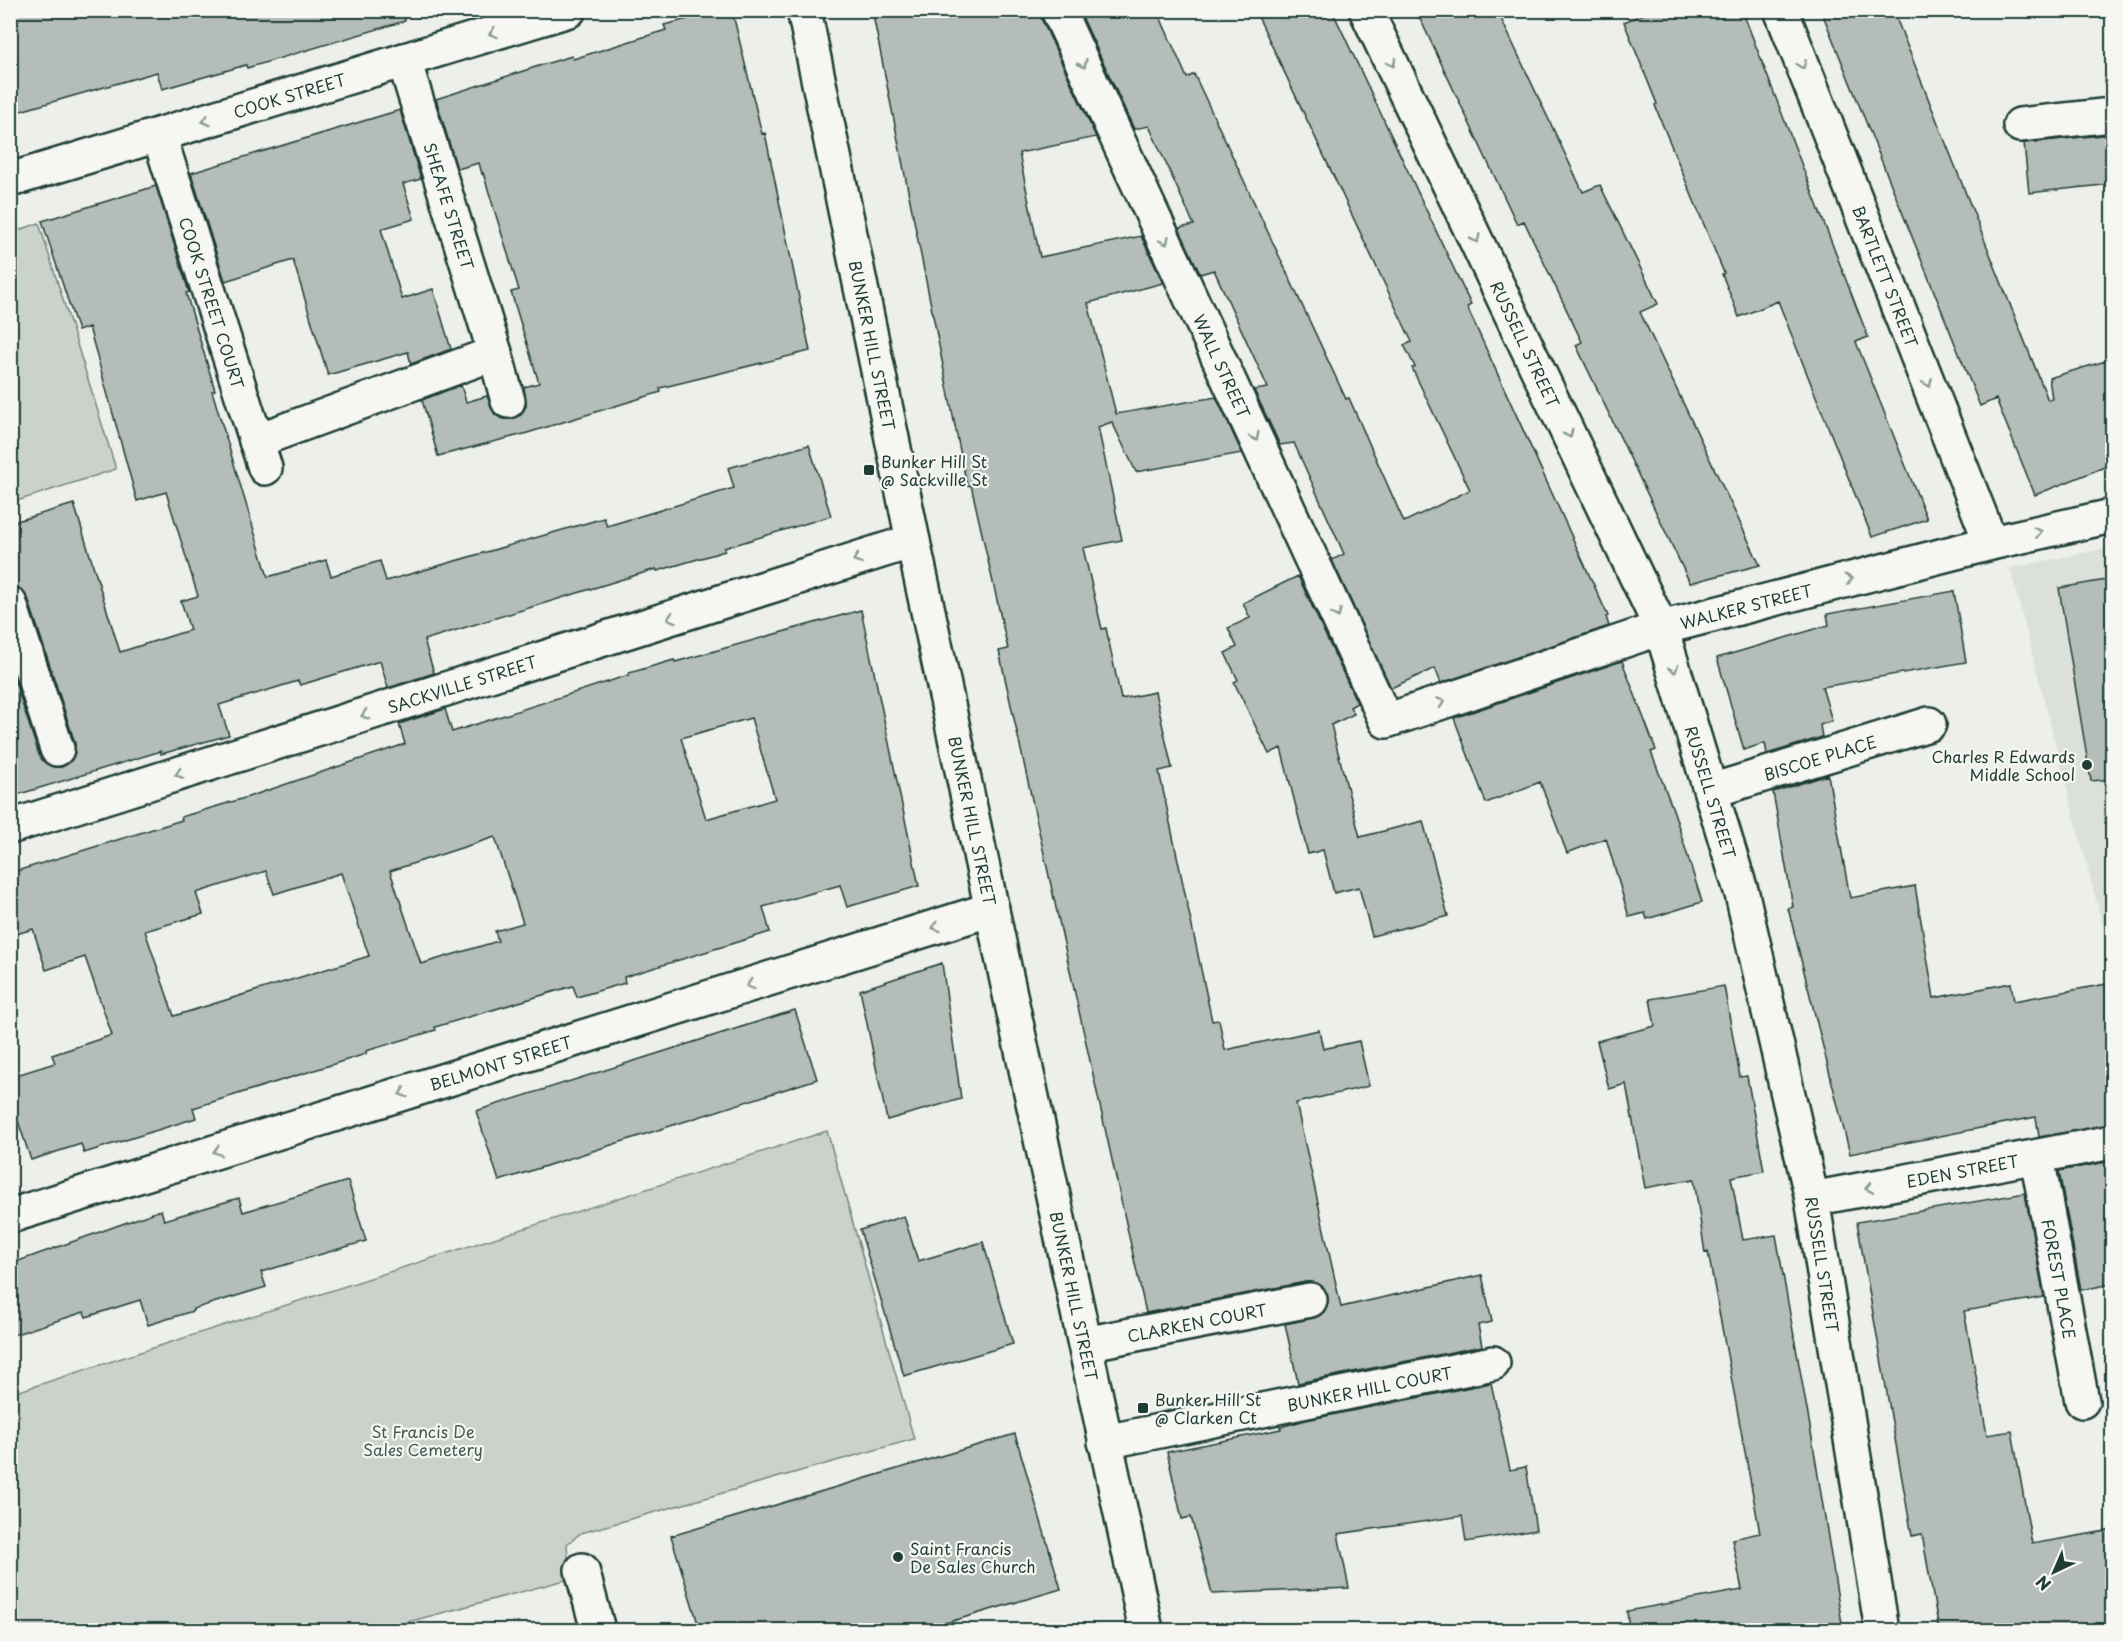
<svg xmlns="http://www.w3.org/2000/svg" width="2123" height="1641" viewBox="0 0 2123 1641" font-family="'Playpen Sans',sans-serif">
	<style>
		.built { fill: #dce0db }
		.green { fill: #cbd2cc; stroke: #758880; stroke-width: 1.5 }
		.building { fill: #b4bdb8; stroke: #1f3d34; stroke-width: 1.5; fill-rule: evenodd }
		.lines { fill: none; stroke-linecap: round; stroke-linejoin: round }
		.minor-casing { stroke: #1f3d34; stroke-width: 38 }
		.major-casing { stroke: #1f3d34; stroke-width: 38 }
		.minor { stroke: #f6f6f2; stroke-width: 33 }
		.major { stroke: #f6f6f2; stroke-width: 33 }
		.oneway { stroke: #8a9a93 }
		.poi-dot { fill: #1f3d34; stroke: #f6f6f2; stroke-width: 2 }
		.labels { text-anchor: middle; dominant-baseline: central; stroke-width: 4.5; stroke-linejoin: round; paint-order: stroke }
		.street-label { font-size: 16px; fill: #1f3d34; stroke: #f6f6f2 }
		.poi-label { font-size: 16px; fill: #1f3d34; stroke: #f6f6f2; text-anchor: start }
		.park-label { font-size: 16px; fill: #415b52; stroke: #f6f6f2 }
	</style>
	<rect width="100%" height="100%" fill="#edefea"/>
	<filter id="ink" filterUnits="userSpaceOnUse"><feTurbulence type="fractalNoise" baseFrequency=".0167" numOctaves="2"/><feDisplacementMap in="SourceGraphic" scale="12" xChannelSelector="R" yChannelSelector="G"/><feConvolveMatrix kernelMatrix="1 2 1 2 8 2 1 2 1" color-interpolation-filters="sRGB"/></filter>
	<g filter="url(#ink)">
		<path class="built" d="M 2112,547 L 2112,962 L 2010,568 Z"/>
		<path class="green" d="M 39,223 L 116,469 L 11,503 L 11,233 Z
			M 827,1131 L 914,1439 L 581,1533 L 567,1544 L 569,1579 L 378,1630 L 11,1630 L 10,1394 Z"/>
		<path class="building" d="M 10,10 L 404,10 L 405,21 L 247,68 L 246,65 L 162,89 L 157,72 L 10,114 Z
			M 724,10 L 732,10 L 762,134 L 765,133 L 810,351 L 660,388 L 661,392 L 524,434 L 438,456 L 422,400 L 461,385 L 466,402 L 487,396 L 495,415 L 504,419 L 512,419 L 521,415 L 526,406 L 524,387 L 539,383 L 511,292 L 519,290 L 483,173 L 482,174 L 479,163 L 457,169 L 436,99 L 545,64 L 572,56 L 573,59 L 666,30 L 664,25 Z
			M 872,10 L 1040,10 L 1041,18 L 1096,137 L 1019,153 L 1040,257 L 1141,236 L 1163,283 L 1088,303 L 1116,414 L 1216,397 L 1242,453 L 1136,472 L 1112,422 L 1098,427 L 1122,540 L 1083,548 L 1102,629 L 1106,628 L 1121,699 L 1155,692 L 1172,768 L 1159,771 L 1212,1021 L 1219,1020 L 1225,1050 L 1319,1030 L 1323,1049 L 1359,1041 L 1369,1086 L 1296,1103 L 1341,1307 L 1482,1275 L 1492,1322 L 1478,1325 L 1482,1346 L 1298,1383 L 1285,1324 L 1314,1318 L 1323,1314 L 1327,1307 L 1328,1297 L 1324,1288 L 1317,1283 L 1306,1282 L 1146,1313 L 999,651 L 1008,649 L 971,485 L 967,486 Z
			M 1079,10 L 1157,10 L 1187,78 L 1194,74 L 1346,399 L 1349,398 L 1404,522 L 1470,490 L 1412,368 L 1415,367 L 1404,345 L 1412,342 L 1255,10 L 1332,10 L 1471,305 L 1467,307 L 1608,616 L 1606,617 L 1609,626 L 1441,683 L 1435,668 L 1391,688 L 1332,560 L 1344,554 L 1294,443 L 1280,445 L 1254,390 L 1268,388 L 1214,270 L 1200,274 L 1179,228 L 1194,225 L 1149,126 L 1134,129 Z
			M 1416,10 L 1497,10 L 1583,192 L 1600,185 L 1658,304 L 1640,312 L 1760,565 L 1690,583 L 1576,345 L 1582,342 L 1524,221 L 1517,224 Z
			M 1654,10 L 1742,10 L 1868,337 L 1856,342 L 1927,519 L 1872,537 L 1778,301 L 1739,317 L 1722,274 L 1724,273 L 1661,121 L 1655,105 L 1657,104 L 1624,22 Z
			M 1821,10 L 1893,10 L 2048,400 L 2052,399 L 2049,378 L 2112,359 L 2112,464 L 2035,495 L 1996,399 L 1980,406 Z
			M 400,110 L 421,179 L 403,184 L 414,219 L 381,229 L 402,299 L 433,289 L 451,349 L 411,364 L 408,352 L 328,375 L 293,260 L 225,281 L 191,173 Z
			M 2112,134 L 2112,184 L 2029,193 L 2024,143 Z
			M 156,186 L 189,292 L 186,293 L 215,390 L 212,391 L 268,577 L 326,560 L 331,576 L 380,561 L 386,581 L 604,518 L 607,526 L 734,488 L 728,468 L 809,445 L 831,516 L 724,548 L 725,551 L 657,571 L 656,569 L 424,640 L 434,673 L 388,688 L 380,661 L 300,685 L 298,681 L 219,705 L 229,735 L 161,754 L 161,751 L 10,797 L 10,666 L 39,755 L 44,762 L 53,767 L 62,767 L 70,762 L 75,752 L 75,743 L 28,598 L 22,590 L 10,586 L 10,523 L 74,504 L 120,652 L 190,630 L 181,601 L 198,596 L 166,492 L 137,501 L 89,327 L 78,331 L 42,221 Z
			M 1298,576 L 1357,703 L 1350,707 L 1354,714 L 1331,725 L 1360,837 L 1423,821 L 1448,916 L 1372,936 L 1359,887 L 1334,893 L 1323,850 L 1308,854 L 1281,748 L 1269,754 L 1234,682 L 1238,680 L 1225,653 L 1237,647 L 1228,628 L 1250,618 L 1243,603 Z
			M 2112,579 L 2112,779 L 2091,781 L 2059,588 Z
			M 1954,591 L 1966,662 L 1822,687 L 1832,721 L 1820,725 L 1822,737 L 1767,754 L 1765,743 L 1744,750 L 1717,658 L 1829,625 L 1827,614 Z
			M 861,610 L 919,886 L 847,907 L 840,885 L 763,907 L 770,932 L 624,977 L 625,983 L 577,997 L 573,986 L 435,1027 L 436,1030 L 366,1051 L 366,1054 L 193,1108 L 196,1118 L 84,1153 L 81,1144 L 31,1160 L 10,1097 L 10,1077 L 55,1063 L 52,1055 L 112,1035 L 85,957 L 46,970 L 33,929 L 10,936 L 10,873 L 182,820 L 181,817 L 248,797 L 405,744 L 399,724 L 445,709 L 452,732 L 629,675 L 629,673 L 674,660 L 675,662 ZM 751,718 L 775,799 L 706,819 L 681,738 ZM 495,837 L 523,923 L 495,931 L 498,941 L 421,964 L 390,871 ZM 266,871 L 274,894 L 341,873 L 369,956 L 174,1016 L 145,931 L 203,914 L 196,893 Z
			M 1622,661 L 1656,750 L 1651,752 L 1674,812 L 1702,902 L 1647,919 L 1645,913 L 1629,917 L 1606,838 L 1567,853 L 1540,782 L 1486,803 L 1454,718 Z
			M 1828,775 L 1850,898 L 1915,886 L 1934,998 L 2011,983 L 2014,1001 L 2112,983 L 2112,1124 L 2039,1137 L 2036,1117 L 1850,1154 L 1788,908 L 1793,907 L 1773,792 Z
			M 942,963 L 961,1099 L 887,1120 L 860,990 Z
			M 1724,986 L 1740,1077 L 1747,1076 L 1764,1171 L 1731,1177 L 1743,1240 L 1776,1235 L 1812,1438 L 1843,1630 L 1629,1630 L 1627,1611 L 1742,1590 L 1732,1539 L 1760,1533 L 1708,1252 L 1705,1253 L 1694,1179 L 1645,1188 L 1626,1084 L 1609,1089 L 1597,1041 L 1655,1026 L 1650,999 Z
			M 795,1010 L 817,1079 L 499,1181 L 476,1111 Z
			M 2112,1161 L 2112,1284 L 2081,1290 L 2059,1171 Z
			M 348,1181 L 366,1241 L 261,1272 L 266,1287 L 193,1309 L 193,1311 L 148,1325 L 140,1300 L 86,1317 L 84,1312 L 10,1336 L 10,1264 L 161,1210 L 164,1220 L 239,1198 L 243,1212 Z
			M 2025,1193 L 2044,1297 L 1964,1311 L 1987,1435 L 2012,1431 L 2032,1544 L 2112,1530 L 2112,1630 L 1939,1630 L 1922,1534 L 1912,1536 L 1857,1222 Z
			M 904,1216 L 918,1261 L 983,1242 L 1013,1344 L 904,1376 L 860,1230 Z
			M 1491,1383 L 1510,1470 L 1526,1467 L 1536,1530 L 1466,1542 L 1462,1516 L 1338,1534 L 1349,1588 L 1212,1594 L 1191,1517 L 1182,1519 L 1167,1452 L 1281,1429 L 1280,1427 L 1306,1420 Z
			M 1015,1434 L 1061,1589 L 922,1630 L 700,1630 L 671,1536 Z"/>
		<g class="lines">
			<defs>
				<g id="minor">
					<path id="s1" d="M 1058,10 L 1386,721 L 1661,628 L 1991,543 L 2112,516"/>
					<path id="s2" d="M 1366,10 L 1661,628 L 1742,894 L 1812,1199 L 1882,1630"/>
					<path id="s3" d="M 1781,10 L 1991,543"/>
					<path id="s4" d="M 404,60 L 495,353 L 508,401"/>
					<path d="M 2020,125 L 2112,115"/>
					<path id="s5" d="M 159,135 L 265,468"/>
					<path id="s6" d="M 10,180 L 569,10"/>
					<path d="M 256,441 L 495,353"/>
					<path d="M 10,604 L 57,749"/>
					<path id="s7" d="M 1711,791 L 1929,724"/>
					<path id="s8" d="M 10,827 L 913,541"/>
					<path id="s9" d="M 2037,1157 L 2082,1401"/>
					<path id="s10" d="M 1812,1199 L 2112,1142"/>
					<path id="s11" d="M 10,1216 L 992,909"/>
					<path id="s12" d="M 1085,1344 L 1310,1300"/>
					<path id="s13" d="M 1105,1442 L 1493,1363"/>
					<path d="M 582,1570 L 598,1630"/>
				</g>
				<g id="major">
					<path id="s14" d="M 804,10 L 913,541 L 1146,1630"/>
				</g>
			</defs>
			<use href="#minor" class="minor-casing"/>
			<use href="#major" class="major-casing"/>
			<use href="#minor" class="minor"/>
			<use href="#major" class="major"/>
		</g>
		<defs><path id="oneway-chevron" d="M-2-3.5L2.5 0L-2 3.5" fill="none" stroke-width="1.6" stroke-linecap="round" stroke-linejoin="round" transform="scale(1.5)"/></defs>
		<g class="oneway">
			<use href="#oneway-chevron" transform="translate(493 33) rotate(163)"/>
			<use href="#oneway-chevron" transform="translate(1392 63) rotate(64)"/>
			<use href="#oneway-chevron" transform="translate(1083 64) rotate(65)"/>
			<use href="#oneway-chevron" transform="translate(1802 65) rotate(68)"/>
			<use href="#oneway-chevron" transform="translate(206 121) rotate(163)"/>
			<use href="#oneway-chevron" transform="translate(1476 239) rotate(64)"/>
			<use href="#oneway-chevron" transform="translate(1165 241) rotate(65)"/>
			<use href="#oneway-chevron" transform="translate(1928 383) rotate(68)"/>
			<use href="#oneway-chevron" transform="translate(1569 434) rotate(64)"/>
			<use href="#oneway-chevron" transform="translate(1255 437) rotate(65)"/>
			<use href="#oneway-chevron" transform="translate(2038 532) rotate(-13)"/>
			<use href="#oneway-chevron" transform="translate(857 559) rotate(162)"/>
			<use href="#oneway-chevron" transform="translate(1849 579) rotate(-14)"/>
			<use href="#oneway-chevron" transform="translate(1337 614) rotate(65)"/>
			<use href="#oneway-chevron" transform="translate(671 618) rotate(162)"/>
			<use href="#oneway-chevron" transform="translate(1674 669) rotate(73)"/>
			<use href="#oneway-chevron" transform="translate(1441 702) rotate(-19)"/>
			<use href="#oneway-chevron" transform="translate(365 715) rotate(162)"/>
			<use href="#oneway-chevron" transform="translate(179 774) rotate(162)"/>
			<use href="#oneway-chevron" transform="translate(936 927) rotate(163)"/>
			<use href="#oneway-chevron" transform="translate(750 985) rotate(163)"/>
			<use href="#oneway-chevron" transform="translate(403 1093) rotate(163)"/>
			<use href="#oneway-chevron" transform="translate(217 1151) rotate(163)"/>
			<use href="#oneway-chevron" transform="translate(1869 1188) rotate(169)"/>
		</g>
	</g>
	<g class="poi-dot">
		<rect x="863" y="464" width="12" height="12" rx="3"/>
		<circle cx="2087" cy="765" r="6"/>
		<rect x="1137" y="1402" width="12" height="12" rx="3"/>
		<circle cx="898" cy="1557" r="6"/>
	</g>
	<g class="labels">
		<g class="street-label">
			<text stroke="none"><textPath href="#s6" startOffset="292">COOK STREET</textPath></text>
			<text stroke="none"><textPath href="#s4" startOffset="153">SHEAFE STREET</textPath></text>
			<text stroke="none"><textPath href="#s3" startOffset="286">BARTLETT STREET</textPath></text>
			<text stroke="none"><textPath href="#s5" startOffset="176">COOK STREET COURT</textPath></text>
			<text stroke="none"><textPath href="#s14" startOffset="342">BUNKER HILL STREET</textPath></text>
			<text stroke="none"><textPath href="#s2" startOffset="370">RUSSELL STREET</textPath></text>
			<text stroke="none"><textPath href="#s1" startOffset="392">WALL STREET</textPath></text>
			<text stroke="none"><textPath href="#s1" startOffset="1161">WALKER STREET</textPath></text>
			<text stroke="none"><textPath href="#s8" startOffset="474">SACKVILLE STREET</textPath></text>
			<text stroke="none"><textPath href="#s7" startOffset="114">BISCOE PLACE</textPath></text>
			<text stroke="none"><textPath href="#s2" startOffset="856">RUSSELL STREET</textPath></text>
			<text stroke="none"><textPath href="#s14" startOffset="828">BUNKER HILL STREET</textPath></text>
			<text stroke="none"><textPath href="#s11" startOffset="514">BELMONT STREET</textPath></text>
			<text stroke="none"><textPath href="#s10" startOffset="153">EDEN STREET</textPath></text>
			<text stroke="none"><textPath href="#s2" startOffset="1342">RUSSELL STREET</textPath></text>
			<text stroke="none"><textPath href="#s9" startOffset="124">FOREST PLACE</textPath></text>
			<text stroke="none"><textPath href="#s14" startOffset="1314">BUNKER HILL STREET</textPath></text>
			<text stroke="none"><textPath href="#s12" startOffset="114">CLARKEN COURT</textPath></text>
			<text stroke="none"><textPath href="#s13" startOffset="270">BUNKER HILL COURT</textPath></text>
		</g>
		<g class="poi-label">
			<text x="881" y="461">Bunker Hill St<tspan x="881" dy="18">@ Sackville St</tspan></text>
			<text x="2075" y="756" text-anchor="end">Charles R Edwards<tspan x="2075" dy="18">Middle School</tspan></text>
			<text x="1155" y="1399">Bunker Hill St<tspan x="1155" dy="18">@ Clarken Ct</tspan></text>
			<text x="910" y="1548">Saint Francis<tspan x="910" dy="18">De Sales Church</tspan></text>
		</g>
		<g class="park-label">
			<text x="423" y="1431">St Francis De<tspan x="423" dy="18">Sales Cemetery</tspan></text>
		</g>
	</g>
	<rect width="2123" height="1641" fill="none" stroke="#f6f6f2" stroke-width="36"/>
	<rect x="18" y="18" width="2087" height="1605" fill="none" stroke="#1f3d34" stroke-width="2" filter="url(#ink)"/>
	<g transform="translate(2054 1572) rotate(224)" stroke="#f6f6f2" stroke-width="4.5" paint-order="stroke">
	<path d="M0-4.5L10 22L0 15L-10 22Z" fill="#1f3d34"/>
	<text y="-9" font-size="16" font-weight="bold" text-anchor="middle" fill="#1f3d34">N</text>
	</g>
</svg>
